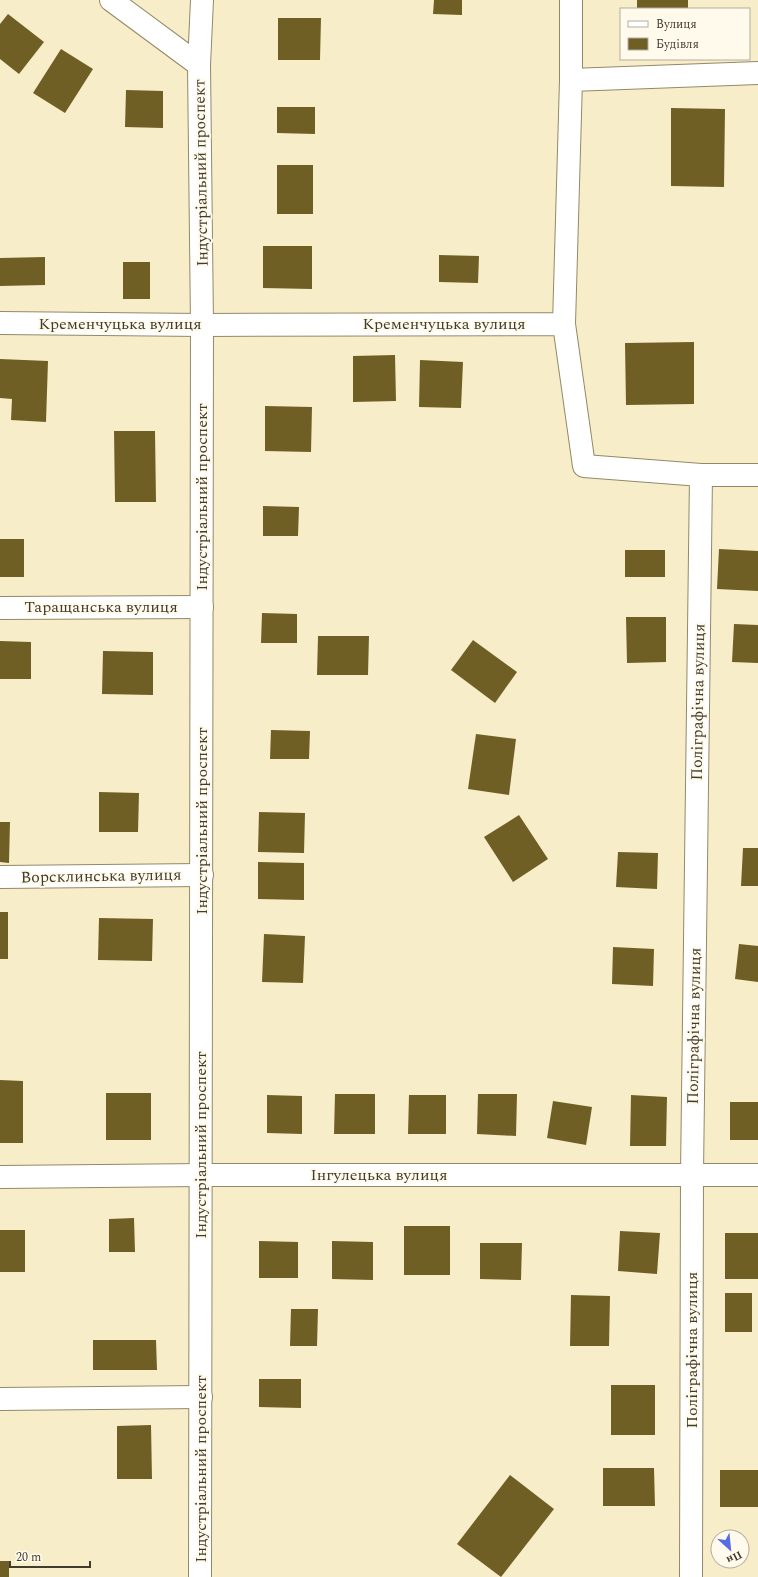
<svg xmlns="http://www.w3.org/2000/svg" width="758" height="1577" viewBox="0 0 758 1577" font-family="Spectral,serif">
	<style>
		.building { fill: #705f24 }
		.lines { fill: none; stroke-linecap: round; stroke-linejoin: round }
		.minor-casing { stroke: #938968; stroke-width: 24 }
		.tertiary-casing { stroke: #938968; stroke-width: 24 }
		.minor { stroke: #fff; stroke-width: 22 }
		.tertiary { stroke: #fff; stroke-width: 22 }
		.labels { text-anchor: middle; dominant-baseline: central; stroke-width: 4; stroke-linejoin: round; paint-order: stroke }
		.street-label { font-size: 16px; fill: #403c2e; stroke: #fffaec }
	</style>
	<rect width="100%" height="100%" fill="#f8edc9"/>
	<path class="building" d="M 434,0 L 462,0 L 462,15 L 433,14 Z
		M 637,0 L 688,0 L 688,9 L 637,9 Z
		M 8,14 L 44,42 L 19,74 L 0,59 L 0,24 Z
		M 278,18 L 321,18 L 320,60 L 278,60 Z
		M 61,49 L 93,69 L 65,113 L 33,93 Z
		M 126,90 L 163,91 L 163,128 L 125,127 Z
		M 277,107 L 315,107 L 315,134 L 277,133 Z
		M 671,108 L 725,109 L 724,187 L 671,186 Z
		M 277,165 L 313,165 L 313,214 L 277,214 Z
		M 263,246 L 312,246 L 312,289 L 263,288 Z
		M 439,255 L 479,256 L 478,283 L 439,282 Z
		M 45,257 L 45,285 L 0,286 L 0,258 Z
		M 123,262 L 150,262 L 150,299 L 123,299 Z
		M 694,342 L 694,404 L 626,405 L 625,343 Z
		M 395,355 L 396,401 L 353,402 L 353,356 Z
		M 0,359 L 48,361 L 46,422 L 11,420 L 12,399 L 0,398 Z
		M 420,360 L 463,362 L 461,408 L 419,407 Z
		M 265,406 L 312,407 L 311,452 L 265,451 Z
		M 114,431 L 155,431 L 156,502 L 115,502 Z
		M 263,506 L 299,507 L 298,536 L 263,536 Z
		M 0,539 L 24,539 L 24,577 L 0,577 Z
		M 719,549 L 758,551 L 758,591 L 717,589 Z
		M 625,550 L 665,550 L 665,577 L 625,577 Z
		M 262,613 L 297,614 L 297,643 L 261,643 Z
		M 626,617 L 666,617 L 666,662 L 627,663 Z
		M 734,624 L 758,625 L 758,663 L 732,662 Z
		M 318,636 L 369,636 L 368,675 L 317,675 Z
		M 473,640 L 517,672 L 495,703 L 451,670 Z
		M 0,641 L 31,642 L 31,679 L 0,679 Z
		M 103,651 L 153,652 L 153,695 L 102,694 Z
		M 271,730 L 310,731 L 309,759 L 270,759 Z
		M 476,734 L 516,739 L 509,795 L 468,789 Z
		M 99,792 L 139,793 L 138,832 L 99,832 Z
		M 259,812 L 305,813 L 304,853 L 258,852 Z
		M 519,815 L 548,859 L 513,882 L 484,837 Z
		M 0,822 L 10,822 L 9,863 L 0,862 Z
		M 743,848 L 758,848 L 758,886 L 741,886 Z
		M 618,852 L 658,853 L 657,889 L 616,887 Z
		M 258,862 L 304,863 L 304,900 L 258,899 Z
		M 0,912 L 8,912 L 8,959 L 0,959 Z
		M 99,918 L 153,919 L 152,961 L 98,960 Z
		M 264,934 L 305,936 L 303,983 L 262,982 Z
		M 739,944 L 758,946 L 758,982 L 735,979 Z
		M 613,947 L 654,949 L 653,986 L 612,984 Z
		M 0,1080 L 23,1081 L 23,1143 L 0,1143 Z
		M 106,1093 L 151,1093 L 151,1140 L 106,1140 Z
		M 335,1094 L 375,1094 L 375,1134 L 334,1134 Z
		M 478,1094 L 517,1094 L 516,1136 L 477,1134 Z
		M 267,1095 L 302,1096 L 302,1134 L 267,1133 Z
		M 409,1095 L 446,1095 L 446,1134 L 408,1134 Z
		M 631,1095 L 667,1097 L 666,1146 L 630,1146 Z
		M 553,1101 L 592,1107 L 586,1145 L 547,1138 Z
		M 730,1102 L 758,1102 L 758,1140 L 730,1140 Z
		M 134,1218 L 135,1252 L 109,1252 L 109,1219 Z
		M 404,1226 L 450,1226 L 450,1275 L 404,1275 Z
		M 0,1230 L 25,1230 L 25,1272 L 0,1272 Z
		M 620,1231 L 660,1233 L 657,1274 L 618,1271 Z
		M 725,1233 L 758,1233 L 758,1279 L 725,1279 Z
		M 259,1241 L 298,1242 L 298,1278 L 259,1278 Z
		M 332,1241 L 373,1242 L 373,1280 L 332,1279 Z
		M 480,1243 L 522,1243 L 521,1280 L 480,1279 Z
		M 725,1293 L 752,1293 L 752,1332 L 725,1332 Z
		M 571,1295 L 610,1296 L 609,1346 L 570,1346 Z
		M 291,1309 L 318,1309 L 317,1346 L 290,1346 Z
		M 93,1340 L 156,1340 L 157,1370 L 93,1370 Z
		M 259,1379 L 301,1379 L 301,1408 L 259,1407 Z
		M 611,1385 L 655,1385 L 655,1435 L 611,1435 Z
		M 151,1425 L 152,1479 L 117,1479 L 117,1426 Z
		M 603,1468 L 654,1468 L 655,1506 L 603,1506 Z
		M 720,1470 L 758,1470 L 758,1507 L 720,1507 Z
		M 510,1475 L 554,1509 L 501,1577 L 457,1544 Z
		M 0,1561 L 9,1561 L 9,1577 L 0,1577 Z"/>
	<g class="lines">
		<defs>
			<path id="minor" d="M 111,0 L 199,65
				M 571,80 L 758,73
				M 0,323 L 202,325 L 564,324 L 571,80 L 571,0
				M 564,324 L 584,466 L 701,475 L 758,475
				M 0,608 L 202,607
				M 0,877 L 202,875
				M 0,1177 L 202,1175 L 758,1175
				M 0,1399 L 201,1397
				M 691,1577 L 692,1174 L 701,475"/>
			<path id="tertiary" d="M 200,1577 L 202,325 L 199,65 L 202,0"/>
		</defs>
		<use href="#minor" class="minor-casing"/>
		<use href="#tertiary" class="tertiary-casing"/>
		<use href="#minor" class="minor"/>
		<use href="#tertiary" class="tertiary"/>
	</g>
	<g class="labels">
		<g class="street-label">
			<text transform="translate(201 173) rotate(-91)">Індустріальний проспект</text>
			<text x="120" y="324">Кременчуцька вулиця</text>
			<text x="444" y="324">Кременчуцька вулиця</text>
			<text transform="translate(202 497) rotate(-90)">Індустріальний проспект</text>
			<text x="101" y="607">Таращанська вулиця</text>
			<text transform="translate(698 702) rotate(-89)">Поліграфічна вулиця</text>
			<text transform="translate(202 821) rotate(-90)">Індустріальний проспект</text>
			<text transform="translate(101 876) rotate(-1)">Ворсклинська вулиця</text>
			<text transform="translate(694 1026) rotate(-89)">Поліграфічна вулиця</text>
			<text transform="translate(201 1145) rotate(-90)">Індустріальний проспект</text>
			<text x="379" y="1175">Інгулецька вулиця</text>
			<text transform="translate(692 1350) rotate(-90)">Поліграфічна вулиця</text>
			<text transform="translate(201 1469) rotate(-90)">Індустріальний проспект</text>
		</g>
	</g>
	<rect x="620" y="8" width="130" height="52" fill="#fffaec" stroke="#b3aea0"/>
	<rect x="628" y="21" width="20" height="6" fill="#ffffff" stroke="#b3aea0"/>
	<text x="656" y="28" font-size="12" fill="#403c2e">Вулиця</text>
	<rect x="628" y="38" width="20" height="12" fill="#705f24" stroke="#b3aea0"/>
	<text x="656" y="48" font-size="12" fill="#403c2e">Будівля</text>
	<g transform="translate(730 1549) rotate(153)"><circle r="19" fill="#fffaec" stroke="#b3aea0"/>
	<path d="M0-3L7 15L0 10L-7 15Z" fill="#5a6ce3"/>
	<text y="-6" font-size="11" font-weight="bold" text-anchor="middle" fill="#403c2e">Пн</text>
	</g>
	<path d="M10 1561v6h80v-6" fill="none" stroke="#403c2e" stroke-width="2"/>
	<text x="16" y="1561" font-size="12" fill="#403c2e" stroke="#fffaec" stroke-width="3" paint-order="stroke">20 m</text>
</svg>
